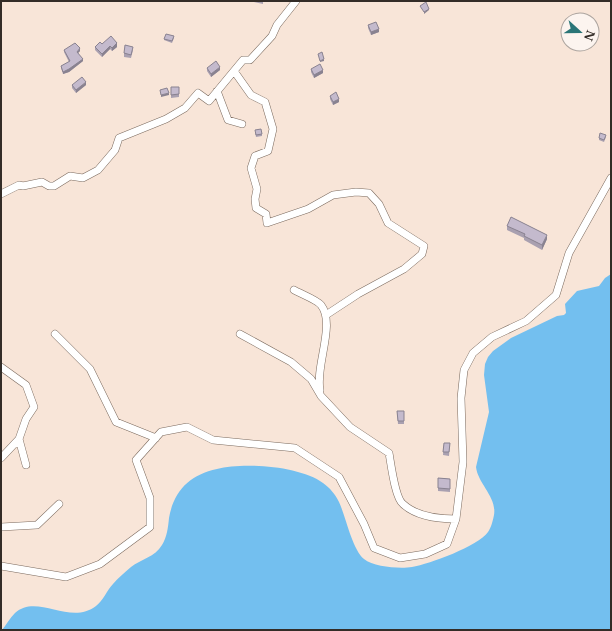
<svg xmlns="http://www.w3.org/2000/svg" width="612" height="631" viewBox="0 0 612 631" font-family="'Libre Baskerville',serif">
	<style>
		.water { fill: #73bfef }
		.lines { fill: none; stroke-linecap: round; stroke-linejoin: round }
		.minor-casing { stroke: #7b6a5e; stroke-width: 8 }
		.minor { stroke: #fff; stroke-width: 7 }
		.wall { fill: #a9a0b0 }
		.shaded-wall { fill: #898290 }
		.building { fill: #c4bacd; stroke: #898290 }
	</style>
	<rect width="100%" height="100%" fill="#f8e5d8"/>
	<path class="water" d="M 611,274 L 611,630 L 2,630 C 6,625 10,618 15,613 C 37,593 70,626 96,606 C 103,601 107,590 113,584 C 118,578 125,572 131,567 C 141,559 155,557 162,545 C 167,537 168,528 169,518 C 174,490 190,475 217,469 C 244,462 300,466 323,483 C 330,488 335,494 339,502 C 346,517 352,549 364,559 C 374,567 400,569 412,567 C 430,564 478,546 488,532 C 491,528 493,520 494,515 C 497,497 478,484 476,467 L 489,412 L 484,375 L 485,364 L 488,357 L 493,351 L 511,338 L 557,316 L 564,315 L 566,313 L 565,304 L 577,291 L 599,286 L 605,278 Z"/>
	<g class="lines">
		<defs>
			<path id="minor" d="M 234,71 L 251,95 L 265,102 L 273,129 L 268,151 L 255,156 L 251,168 L 257,189 L 255,199 L 256,208 L 266,214 L 267,223 L 308,209 L 333,195 L 356,192 L 369,193 L 379,204 L 388,223 L 424,246 L 422,254 L 404,269 L 358,294 L 326,315
				M 217,91 L 228,120 L 242,124
				M 1,194 L 19,185 L 23,186 L 42,182 L 49,186 L 54,186 L 70,176 L 83,178 L 98,170 L 115,150 L 119,138 L 166,119 L 185,108 L 198,93 L 209,101 L 243,60 L 250,60 L 272,36 L 277,25 L 296,1
				M 294,290 C 301,294 317,300 321,305 C 336,324 315,366 320,390
				M 55,334 L 90,369 L 116,422 L 156,438
				M 240,334 L 291,362 L 311,379 L 321,396 L 350,427 L 389,453 C 391,464 395,498 403,504 C 417,517 439,519 456,519
				M 1,367 L 26,385 L 34,407 L 26,419 L 19,439 L 1,458
				M 19,439 L 26,465
				M 1,527 L 37,525 L 59,504
				M 1,566 L 66,577 L 100,564 L 150,527 L 150,498 L 136,460 L 161,432 L 187,427 L 213,440 L 295,448 L 339,477 L 364,524 L 374,548 L 400,558 L 425,554 L 447,544 L 456,519 L 463,462 L 461,398 L 464,370 L 473,353 L 492,337 L 526,321 L 556,295 L 569,253 L 611,178"/>
		</defs>
		<use href="#minor" class="minor-casing"/>
		<use href="#minor" class="minor"/>
	</g>
	<path class="wall" d="M 254,1 L 263,1 L 263,4 L 254,2 Z
		M 368,25 L 379,32 L 371,35 L 368,28 Z
		M 174,38 L 172,43 L 164,40 L 164,39 Z
		M 102,44 L 117,47 L 112,51 L 110,49 L 102,57 L 95,50 L 95,47 Z
		M 64,50 L 80,51 L 78,53 L 83,61 L 69,72 L 63,74 L 61,68 L 61,66 L 69,62 L 64,52 Z
		M 133,50 L 131,58 L 124,57 L 124,53 Z
		M 207,68 L 220,70 L 211,77 L 207,71 Z
		M 311,69 L 323,73 L 314,78 L 311,72 Z
		M 72,85 L 86,85 L 76,93 L 72,88 Z
		M 171,87 L 179,87 L 179,97 L 171,98 Z
		M 330,96 L 339,102 L 333,105 L 330,99 Z
		M 255,132 L 262,134 L 262,136 L 256,137 Z
		M 606,137 L 604,142 L 599,140 L 599,138 Z
		M 507,226 L 547,239 L 542,250 L 524,240 L 524,238 L 507,230 Z
		M 397,411 L 404,411 L 404,424 L 398,424 Z
		M 444,443 L 450,443 L 449,456 L 443,455 Z
		M 438,478 L 450,479 L 450,492 L 438,491 Z"/>
	<path class="shaded-wall" d="M 429,9 L 429,10 L 424,14 L 424,12 Z
		M 379,29 L 379,32 L 371,35 L 371,32 Z
		M 117,43 L 117,47 L 112,51 L 112,48 Z
		M 110,46 L 110,49 L 102,57 L 102,54 Z
		M 80,48 L 80,51 L 77,54 L 77,52 Z
		M 83,59 L 83,61 L 69,72 L 63,74 L 63,72 Z
		M 324,59 L 324,61 L 320,62 L 320,61 Z
		M 220,67 L 220,70 L 211,77 L 211,74 Z
		M 323,70 L 323,73 L 314,78 L 314,75 Z
		M 86,82 L 86,85 L 76,93 L 76,90 Z
		M 169,93 L 169,95 L 161,97 L 161,95 Z
		M 339,99 L 339,102 L 333,105 L 333,102 Z
		M 547,235 L 547,239 L 542,250 L 542,245 Z"/>
	<path class="building" d="M 426,2 L 429,9 L 424,12 L 420,6 Z
		M 376,22 L 379,29 L 371,32 L 368,25 Z
		M 166,34 L 174,36 L 172,41 L 164,39 Z
		M 111,36 L 117,43 L 112,48 L 110,46 L 102,54 L 95,47 L 100,42 L 102,44 Z
		M 75,43 L 80,48 L 77,52 L 83,59 L 69,69 L 63,72 L 61,66 L 70,61 L 64,50 Z
		M 125,45 L 133,47 L 131,55 L 124,53 Z
		M 322,52 L 324,59 L 320,61 L 318,54 Z
		M 216,61 L 220,67 L 211,74 L 207,68 Z
		M 320,64 L 323,70 L 314,75 L 311,69 Z
		M 82,77 L 86,82 L 76,90 L 72,85 Z
		M 171,87 L 179,87 L 179,94 L 171,95 Z
		M 167,88 L 169,93 L 161,95 L 160,90 Z
		M 336,92 L 339,99 L 333,102 L 330,96 Z
		M 261,129 L 262,134 L 256,135 L 255,130 Z
		M 600,133 L 606,135 L 604,140 L 599,138 Z
		M 511,217 L 547,235 L 542,245 L 524,236 L 525,234 L 507,226 Z
		M 397,411 L 404,411 L 404,421 L 398,421 Z
		M 444,443 L 450,443 L 449,452 L 443,452 Z
		M 438,478 L 450,479 L 450,489 L 438,488 Z"/>
	<rect width="612" height="631" fill="none" stroke="#332c27" stroke-width="4"/>
	<g transform="translate(580 32) rotate(111)"><circle r="19" fill="#fcf4ef" stroke="#aca49f"/>
	<path d="M0-3L7 15L0 10L-7 15Z" fill="#2a7577"/>
	<text y="-6" font-size="11" font-weight="bold" text-anchor="middle" fill="#332c27">N</text>
	</g>
</svg>
